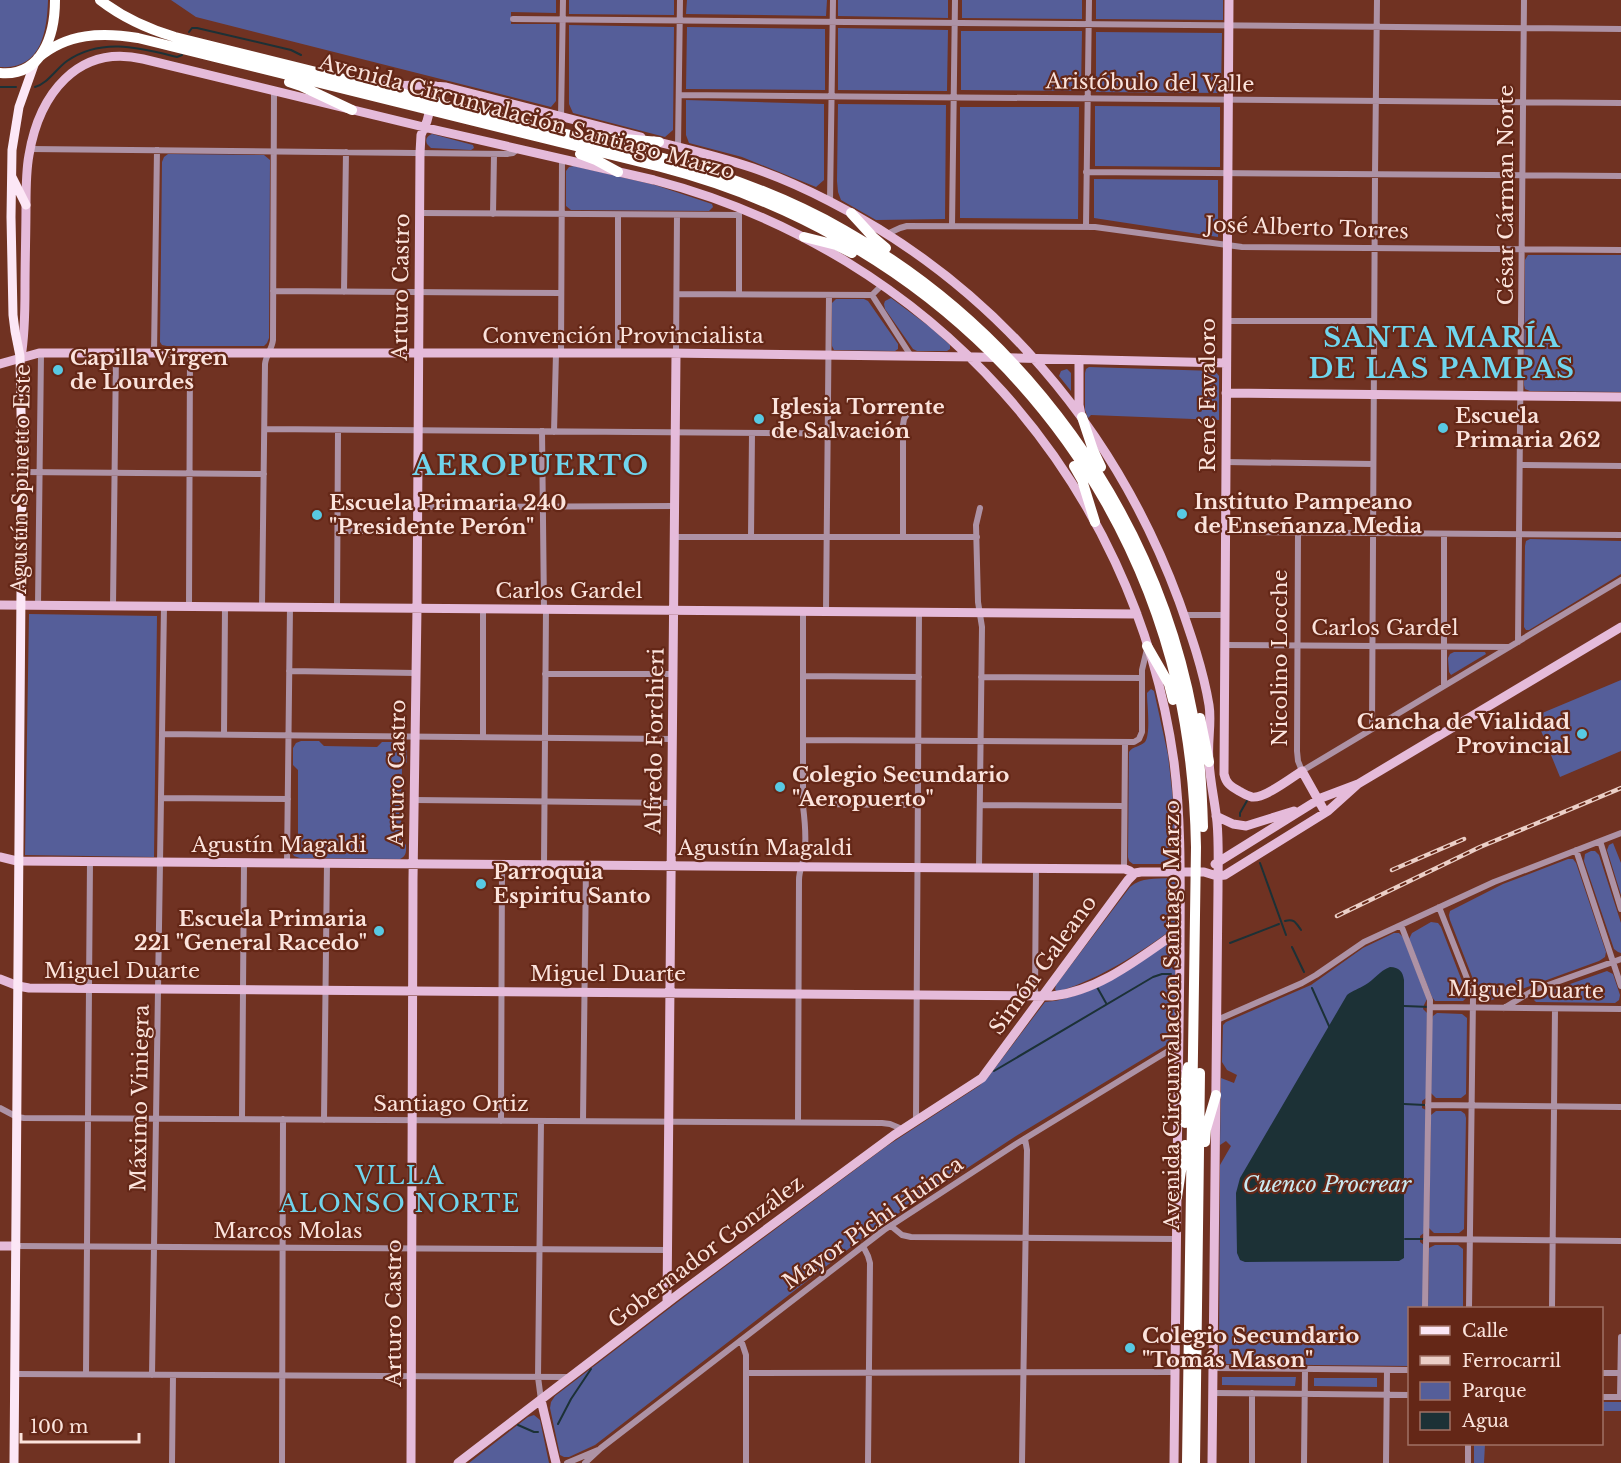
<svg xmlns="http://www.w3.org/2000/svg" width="1621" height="1463" viewBox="0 0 1621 1463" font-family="'Libre Baskerville',serif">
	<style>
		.green { fill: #555e99 }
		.water { fill: #1c3136 }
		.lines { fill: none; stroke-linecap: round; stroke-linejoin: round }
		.stream { stroke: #1c3136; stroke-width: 2 }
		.street { stroke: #ad92a5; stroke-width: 6 }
		.secondary { stroke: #e5bbda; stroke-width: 9 }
		.primary { stroke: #fce7f6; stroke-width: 9 }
		.highway { stroke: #fff; stroke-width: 10 }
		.rail-casing { stroke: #ebcfc7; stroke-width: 4.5 }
		.rail { stroke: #642717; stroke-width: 2; stroke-dasharray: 7; stroke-linecap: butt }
		.poi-dot { fill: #58c9e3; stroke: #642717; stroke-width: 2 }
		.labels { text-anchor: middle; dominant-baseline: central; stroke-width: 4.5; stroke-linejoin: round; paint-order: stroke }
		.street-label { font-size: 21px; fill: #fbe3dc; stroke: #642717 }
		.poi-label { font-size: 21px; font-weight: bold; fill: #fbe3dc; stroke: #642717; text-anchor: start }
		.water-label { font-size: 22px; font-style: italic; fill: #cae9f1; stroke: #642717 }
		.quarter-label { font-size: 24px; letter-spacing: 1.5px; fill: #70d5ed; stroke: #642717 }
		.district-label { font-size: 27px; font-weight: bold; letter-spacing: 1.5px; fill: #70d5ed; stroke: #642717 }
	</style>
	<rect width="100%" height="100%" fill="#703222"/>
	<path class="green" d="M 0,0 L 48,0 C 47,32 41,70 0,67 Z
		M 171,0 L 556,0 L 556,13 L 511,12 L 511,24 L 556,24 L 556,101 L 551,107 L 196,17 Z
		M 569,0 L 674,0 L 674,15 L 569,14 Z
		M 687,0 L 827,0 L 826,16 L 686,14 Z
		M 838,0 L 948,0 L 948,18 L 838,16 Z
		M 962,0 L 1082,0 L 1082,19 L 962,18 Z
		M 1096,0 L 1223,0 L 1223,20 L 1096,19 Z
		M 569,25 L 674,27 L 673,130 L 665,137 L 573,113 L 569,104 Z
		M 687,27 L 825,29 L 825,90 L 686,89 Z
		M 838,28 L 948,30 L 947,91 L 838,90 Z
		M 961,31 L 1082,31 L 1081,91 L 961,90 Z
		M 1096,32 L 1222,33 L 1221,93 L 1096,92 Z
		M 686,100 L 824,104 L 824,180 L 816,187 L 742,157 L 689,143 L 686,135 Z
		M 838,104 L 946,105 L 945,219 L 876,220 L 841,200 L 838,192 L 837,181 Z
		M 1095,106 L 1220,107 L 1220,167 L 1095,166 Z
		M 960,107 L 1079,107 L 1078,219 L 960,218 Z
		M 432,134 L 473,145 L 474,148 L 471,150 L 431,148 L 427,144 C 425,139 427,136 432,134 Z
		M 168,154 L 264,155 L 270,160 L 269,338 L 267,343 L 264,346 L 167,346 L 162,345 L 160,342 L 162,162 L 164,157 Z
		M 574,166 L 655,185 L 712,204 L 713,207 L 709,211 L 571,210 L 566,206 L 566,171 L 569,167 Z
		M 1094,179 L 1218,180 L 1218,237 L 1094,218 Z
		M 1528,255 L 1621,255 L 1621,392 L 1530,391 L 1525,389 L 1524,385 L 1525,260 Z
		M 891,298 L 930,327 L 950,345 L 950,349 L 947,351 L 917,351 L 913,349 L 885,309 L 884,304 L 885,301 Z
		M 836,299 L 864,299 L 868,301 L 898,344 L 898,349 L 895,351 L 834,350 L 832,346 L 832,303 Z
		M 1089,367 L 1215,371 L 1219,376 L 1219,420 L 1091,415 L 1088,418 L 1085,410 L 1085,373 L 1086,369 Z
		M 1067,369 L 1071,373 L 1071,391 L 1059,376 L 1061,371 Z
		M 1530,539 L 1621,541 L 1621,574 L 1529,630 L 1526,630 L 1524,627 L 1525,546 L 1526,541 Z
		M 29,614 L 157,616 L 154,857 L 25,855 Z
		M 1454,652 L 1485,652 L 1486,654 L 1451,675 L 1449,672 L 1448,658 L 1450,654 Z
		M 1621,680 L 1621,751 L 1560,777 L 1535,716 Z
		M 1151,689 L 1154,691 L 1168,755 L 1174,809 L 1176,857 L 1174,861 L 1168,864 L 1133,864 L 1129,861 L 1128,857 L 1129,752 C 1133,746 1140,747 1145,742 C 1151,734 1147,703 1147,693 Z
		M 301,741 L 319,741 L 324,746 L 377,747 L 382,742 L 402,742 L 406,745 L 407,762 L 402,768 L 401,839 L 406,845 C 406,851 407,856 400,859 L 300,858 L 294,856 L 292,852 L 292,846 L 298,841 L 298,770 L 293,765 L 293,748 L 296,743 Z
		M 1613,843 L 1621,863 L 1621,895 L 1607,850 L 1609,845 Z
		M 1591,851 L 1595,851 L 1599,855 L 1621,923 L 1621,953 L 1618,952 L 1614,949 L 1584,861 L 1585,854 Z
		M 1568,859 L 1573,859 L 1576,863 L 1606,952 L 1605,957 L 1599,961 L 1489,1001 L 1483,1001 L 1480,997 L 1450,920 L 1449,915 L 1450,911 L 1503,884 Z
		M 1170,878 L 1174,880 L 1176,885 L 1175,923 L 1173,929 C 1136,955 1103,977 1060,991 L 1056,991 L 1055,989 L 1056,985 L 1130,887 C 1142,877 1155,879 1170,878 Z
		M 1431,922 L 1438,923 L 1441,927 L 1467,994 L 1466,998 L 1463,1001 L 1435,1001 L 1432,997 L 1409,939 L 1412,933 Z
		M 1394,933 L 1399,933 L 1403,937 L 1427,999 L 1424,1005 L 1423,1009 L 1427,1013 L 1426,1098 L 1422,1101 L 1422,1108 L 1426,1110 L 1424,1233 L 1420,1236 L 1420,1242 L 1424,1245 L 1423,1308 L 1410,1308 L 1409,1366 L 1223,1364 L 1219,1359 L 1220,1165 L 1231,1146 L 1226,1141 L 1220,1145 L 1221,1078 L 1234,1083 L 1237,1075 L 1227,1070 L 1222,1062 L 1223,1025 L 1226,1022 L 1311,985 L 1363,948 Z
		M 1172,940 L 1175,941 L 1175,1036 L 1173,1041 L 1016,1136 L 873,1230 L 595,1445 L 569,1457 L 564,1457 L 560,1455 L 550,1408 L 551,1402 L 555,1396 L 687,1295 L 887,1146 L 979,1086 L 989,1076 L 1045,1002 C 1051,1001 1057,1001 1063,999 C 1103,990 1139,964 1172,940 Z
		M 1607,971 L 1613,974 L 1620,995 L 1619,1000 L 1615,1003 L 1536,1002 L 1534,1000 L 1536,996 Z
		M 1437,1013 L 1462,1014 L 1467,1018 L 1466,1094 L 1461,1098 L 1436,1098 L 1431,1093 L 1432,1020 L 1433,1016 Z
		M 1436,1111 L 1461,1111 L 1465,1114 L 1466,1118 L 1464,1229 L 1459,1233 L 1434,1233 L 1429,1228 L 1431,1115 Z
		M 1435,1245 L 1458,1245 L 1463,1249 L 1463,1308 L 1428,1308 L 1429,1252 L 1429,1248 Z
		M 1222,1377 L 1296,1377 L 1295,1386 L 1222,1385 Z
		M 1314,1378 L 1377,1378 L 1377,1387 L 1314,1386 Z
		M 1602,1402 L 1621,1402 L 1621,1411 L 1602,1411 Z
		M 534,1415 L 540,1420 L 549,1463 L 469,1463 L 528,1417 Z
		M 1474,1444 L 1485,1444 L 1484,1463 L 1474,1463 Z"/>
	<path class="water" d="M 1390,967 C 1399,967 1403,972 1404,980 L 1404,1258 L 1399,1261 L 1245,1262 L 1240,1260 L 1237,1253 L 1236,1193 L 1240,1178 L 1347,995 C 1353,990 1359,989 1365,985 C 1374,980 1379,971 1390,967 Z"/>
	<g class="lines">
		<path class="stream" d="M 189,32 L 192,28 L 197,28 L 291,50 L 301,55
			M 0,87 L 16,87
			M 35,87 C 47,84 56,69 67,61 C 102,37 140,48 177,57 L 182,55
			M 1240,816 L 1240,813 L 1248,799
			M 1260,863 L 1286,935
			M 1285,921 C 1294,918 1296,923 1301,930
			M 1230,943 L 1279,924
			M 1292,947 L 1304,972
			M 1097,987 L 1106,1003
			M 1312,988 L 1329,1026
			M 1404,1006 L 1430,1007
			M 994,1071 L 1153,977 L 1162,974 L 1171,974
			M 1404,1104 L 1425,1105
			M 1405,1239 L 1423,1239
			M 558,1424 L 571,1399 L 591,1369
			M 518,1425 L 534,1432 L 538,1432"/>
		<path class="street" d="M 513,19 L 1621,29
			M 679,95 L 1621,103
			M 561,117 L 563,0
			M 678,147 L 680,0
			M 30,149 L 507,154 L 513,153 L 518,149
			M 1086,172 L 1621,176
			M 830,201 L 833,0
			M 420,213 L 739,215
			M 493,214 L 494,154
			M 618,215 L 618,353
			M 952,226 L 955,0
			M 1086,226 L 1089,0
			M 887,234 L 900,228 L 907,226 L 1095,227 L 1242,247 L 1621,250
			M 273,291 L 561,293
			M 344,292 L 346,152
			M 677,294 L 872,295 L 882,285
			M 739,294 L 739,214
			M 872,295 L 911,356
			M 1226,321 L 1374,321
			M 154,353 L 157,150
			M 561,353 L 562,159
			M 676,354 L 677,215
			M 265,429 L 903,434
			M 542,431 L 544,609
			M 554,432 L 556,353
			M 1225,462 L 1373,464
			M 1520,465 L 1621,466
			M 22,472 L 264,474
			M 418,507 L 675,506
			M 338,531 L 418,531
			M 1225,532 L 1621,535
			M 1298,532 L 1297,751 L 1298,761 L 1302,771 L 1621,580
			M 674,537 L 977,537
			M 751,537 L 752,433
			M 903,537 L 903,425 L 904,419 L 909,411
			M 38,605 L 41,353
			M 113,606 L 116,353
			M 189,606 L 190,353
			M 262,607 L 265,364 C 266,355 272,349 273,340 L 274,91
			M 337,607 L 338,430
			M 826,611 L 829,295
			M 1184,615 L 1224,615
			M 1518,642 L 1524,0
			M 1224,645 L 1509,647
			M 289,671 L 416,673
			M 545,674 L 673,674
			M 803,676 L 919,677
			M 981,677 L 1142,678
			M 1444,686 L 1444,534
			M 1372,729 L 1375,174 L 1377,0
			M 162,734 L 673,739
			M 224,734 L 225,607
			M 483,737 L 483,609
			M 803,740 L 1134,742 L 1139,739 L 1142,732 L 1142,670 L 1147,649
			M 161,798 L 288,799
			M 414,800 L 672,803
			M 803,804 L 918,805
			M 980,805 L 1124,806
			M 1600,841 L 1621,909
			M 1576,850 L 1621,986
			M 287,863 L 290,607
			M 544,865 L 546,609
			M 979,868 L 982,627 L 978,602 L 976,525 L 980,508
			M 1124,869 L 1125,743
			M 1439,907 L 1470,986 L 1473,998 L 1469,1308
			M 1401,925 L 1430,1000 L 1425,1308
			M 1035,997 L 1036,868
			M 1430,1007 L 1621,1009
			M 1504,1008 L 1534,990 L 1621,959
			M 1217,1020 L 1302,983 L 1316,975 L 1364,942 L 1494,882 L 1621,833
			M 1428,1105 L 1621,1107
			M 0,1108 L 17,1117 L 24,1118 L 882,1123 L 890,1124 L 902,1129
			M 242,1119 L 244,863
			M 324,1120 L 327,863
			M 501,1121 L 502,864
			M 583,1121 L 586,865
			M 916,1121 L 919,612
			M 798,1122 L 799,880 C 799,871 803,864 804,856 C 807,840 805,822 803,806 L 803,611
			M 891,1226 L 902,1235 L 911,1237 L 1176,1239
			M 1426,1239 L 1621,1241
			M 16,1246 L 668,1250
			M 863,1246 L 868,1256 L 870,1263 L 868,1463
			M 1552,1308 L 1555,1009
			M 741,1340 L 746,1355 L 746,1463
			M 1213,1368 L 1410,1370
			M 746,1373 L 1175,1372
			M 1602,1373 L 1621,1373
			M 15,1374 L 569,1377
			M 86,1374 L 90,861
			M 152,1375 L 164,606
			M 1213,1393 L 1410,1395
			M 1602,1397 L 1621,1397
			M 1620,1397 L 1621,1337
			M 541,1400 L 538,1377 L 541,1121
			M 172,1463 L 173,1375
			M 282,1463 L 283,1119
			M 567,1463 L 598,1450
			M 585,1463 L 601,1448 L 884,1230 L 1016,1144 L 1178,1045
			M 1022,1463 L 1027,1150 L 1025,1139
			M 1252,1463 L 1252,1393
			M 1304,1463 L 1305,1369
			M 1386,1463 L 1387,1370
			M 1468,1463 L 1468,1444"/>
		<path class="secondary" d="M 1229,0 L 1224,774 C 1226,783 1230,786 1239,791 C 1243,793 1247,796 1252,797 C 1264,799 1291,778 1302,771 L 1325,812
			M 382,86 L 421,85 L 446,87 L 641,137
			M 654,141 C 687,149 721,157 753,168 C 779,177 804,188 829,201 C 994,285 1115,428 1179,601 C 1191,635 1203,669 1209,705 C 1212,723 1207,742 1209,761 C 1210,782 1215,802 1217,822 C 1219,844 1218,867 1218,889 L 1212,1463
			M 21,357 C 25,334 25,311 25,288 C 25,260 26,233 26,205 C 26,188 26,171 29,155 C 39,95 77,44 143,59 L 436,130 L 654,180 C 930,252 1135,479 1174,762 C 1182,826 1180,890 1180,955 C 1179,1027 1178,1100 1177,1172
			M 1079,360 L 1079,405 L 1081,415
			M 0,364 L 39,353 L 668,353 L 976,357 L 1226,363
			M 1226,393 L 1621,397
			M 0,605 L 1137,614
			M 1216,816 L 1233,824 L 1246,826 L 1294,811
			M 0,857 L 17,861 L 1125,869 L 1130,871 L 1133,874
			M 1215,864 L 1321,798 L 1358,784 L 1621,627
			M 0,979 L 18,986 L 29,988 L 1052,996 C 1100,991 1142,956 1180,930
			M 0,1246 L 16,1246
			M 667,1303 L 676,354
			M 541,1400 L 556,1463
			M 411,1463 L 413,879 L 417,608 L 420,153 L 421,135 L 427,121 L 436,86
			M 458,1463 L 680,1293 L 894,1135 L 982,1078 L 1128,880 L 1135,873 L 1141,872 L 1204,872 L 1217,876 L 1225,875 L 1328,811 L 1358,784
			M 1174,1463 L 1177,1192"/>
		<path class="primary" d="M 12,177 L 26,205
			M 14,1463 L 22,466 L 20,356 L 15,331 L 13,315 L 11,217 L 12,150 L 19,107 L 35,62"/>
		<path class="highway" d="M 100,0 C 122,17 148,29 175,37 L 663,158 C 726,175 788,198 844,230 C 1024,332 1155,512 1193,716 C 1200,752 1202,790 1203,827
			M 38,58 C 67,33 102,32 138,38 L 661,167 C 916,233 1116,426 1177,684 C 1189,737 1195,792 1196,847 L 1187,1463
			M 0,73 C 42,77 55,35 55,0
			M 289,82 L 301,86 L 352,110
			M 600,136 L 612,138 L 659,142
			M 580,154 L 596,160 L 618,172
			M 851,213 L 873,237 L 886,248
			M 804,237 L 836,245 L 852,253
			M 1082,417 L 1093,450 L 1101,467
			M 1074,466 L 1082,480 L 1095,522
			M 1147,646 L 1169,684 L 1173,700
			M 1200,718 L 1209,762
			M 1185,1123 L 1185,1083 L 1188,1067
			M 1205,1142 L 1206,1129 L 1216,1095
			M 1177,1197 L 1185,1145
			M 1195,1463 L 1200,1073"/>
		<defs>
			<path id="rail" d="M 1392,870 L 1464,839
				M 1337,916 L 1480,847 L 1621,788"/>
		</defs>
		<use href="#rail" class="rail-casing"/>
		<use href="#rail" class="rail"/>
	</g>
	<g class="poi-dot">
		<circle cx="58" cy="370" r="6"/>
		<circle cx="759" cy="419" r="6"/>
		<circle cx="1443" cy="428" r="6"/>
		<circle cx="1182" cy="514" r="6"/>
		<circle cx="317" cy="515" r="6"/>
		<circle cx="1582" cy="734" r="6"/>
		<circle cx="780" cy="787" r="6"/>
		<circle cx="481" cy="884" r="6"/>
		<circle cx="379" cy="931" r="6"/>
		<circle cx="1130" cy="1348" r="6"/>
	</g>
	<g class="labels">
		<g class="street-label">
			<text transform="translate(1150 83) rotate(1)">Aristóbulo del Valle</text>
			<text transform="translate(527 117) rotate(15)">Avenida Circunvalación Santiago Marzo</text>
			<text transform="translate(1506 195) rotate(-90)">César Cárman Norte</text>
			<text transform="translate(1307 228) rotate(2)">José Alberto Torres</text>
			<text transform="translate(401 287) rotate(-89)">Arturo Castro</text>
			<text x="623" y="336">Convención Provincialista</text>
			<text transform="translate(1208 395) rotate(-90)">René Favaloro</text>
			<text transform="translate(21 479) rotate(-89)">Agustín Spinetto Este</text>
			<text x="569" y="591">Carlos Gardel</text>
			<text x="1385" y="628">Carlos Gardel</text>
			<text transform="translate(1280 658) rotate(-90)">Nicolino Locche</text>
			<text transform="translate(655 741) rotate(-89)">Alfredo Forchieri</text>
			<text transform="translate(397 773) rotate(-89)">Arturo Castro</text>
			<text x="279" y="845">Agustín Magaldi</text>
			<text x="765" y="848">Agustín Magaldi</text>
			<text transform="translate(1043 965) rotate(-54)">Simón Galeano</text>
			<text x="122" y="971">Miguel Duarte</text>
			<text x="608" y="974">Miguel Duarte</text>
			<text transform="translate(1526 990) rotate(1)">Miguel Duarte</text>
			<text transform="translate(1172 1015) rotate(-90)">Avenida Circunvalación Santiago Marzo</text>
			<text transform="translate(140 1098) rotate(-89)">Máximo Viniegra</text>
			<text x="451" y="1104">Santiago Ortiz</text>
			<text transform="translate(873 1223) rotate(-35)">Mayor Pichi Huinca</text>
			<text x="288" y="1231">Marcos Molas</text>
			<text transform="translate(706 1252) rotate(-37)">Gobernador González</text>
			<text transform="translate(394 1313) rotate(-90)">Arturo Castro</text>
		</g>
		<g class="poi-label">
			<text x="70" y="358">Capilla Virgen<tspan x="70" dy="24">de Lourdes</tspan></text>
			<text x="771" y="407">Iglesia Torrente<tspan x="771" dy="24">de Salvación</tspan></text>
			<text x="1455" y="416">Escuela<tspan x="1455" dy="24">Primaria 262</tspan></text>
			<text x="1194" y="502">Instituto Pampeano<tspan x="1194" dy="24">de Enseñanza Media</tspan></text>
			<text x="329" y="503">Escuela Primaria 240<tspan x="329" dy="24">"Presidente Perón"</tspan></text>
			<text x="1570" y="722" text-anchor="end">Cancha de Vialidad<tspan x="1570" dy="24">Provincial</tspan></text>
			<text x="792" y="775">Colegio Secundario<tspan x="792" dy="24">"Aeropuerto"</tspan></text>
			<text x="493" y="872">Parroquia<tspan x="493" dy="24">Espiritu Santo</tspan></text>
			<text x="367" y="919" text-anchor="end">Escuela Primaria<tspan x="367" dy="24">221 "General Racedo"</tspan></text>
			<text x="1142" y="1336">Colegio Secundario<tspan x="1142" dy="24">"Tomás Mason"</tspan></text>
		</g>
		<g class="water-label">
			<text x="1327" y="1184">Cuenco Procrear</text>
		</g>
		<g class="quarter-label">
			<text x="400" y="1175">VILLA<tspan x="400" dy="28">ALONSO NORTE</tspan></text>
		</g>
		<g class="district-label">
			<text x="1442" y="337">SANTA MARÍA<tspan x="1442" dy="31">DE LAS PAMPAS</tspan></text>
			<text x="531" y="465">AEROPUERTO</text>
		</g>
	</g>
	<rect x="1408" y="1307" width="195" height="138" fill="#642717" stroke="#a07266" stroke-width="1.5"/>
	<rect x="1420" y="1326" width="30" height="9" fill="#fce7f6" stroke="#a07266" stroke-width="1.5"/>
	<text x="1462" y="1337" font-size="18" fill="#fbe3dc">Calle</text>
	<rect x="1420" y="1356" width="30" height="9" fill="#ebcfc7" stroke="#a07266" stroke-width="1.5"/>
	<text x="1462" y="1367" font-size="18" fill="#fbe3dc">Ferrocarril</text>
	<rect x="1420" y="1382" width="30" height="18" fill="#555e99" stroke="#a07266" stroke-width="1.5"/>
	<text x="1462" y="1397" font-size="18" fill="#fbe3dc">Parque</text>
	<rect x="1420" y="1412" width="30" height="18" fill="#1c3136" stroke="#a07266" stroke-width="1.5"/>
	<text x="1462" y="1427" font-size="18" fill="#fbe3dc">Agua</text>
	<path d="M21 1433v9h118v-9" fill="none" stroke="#fbe3dc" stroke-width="3"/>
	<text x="30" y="1433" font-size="18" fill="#fbe3dc" stroke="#642717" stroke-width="4.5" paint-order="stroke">100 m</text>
</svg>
